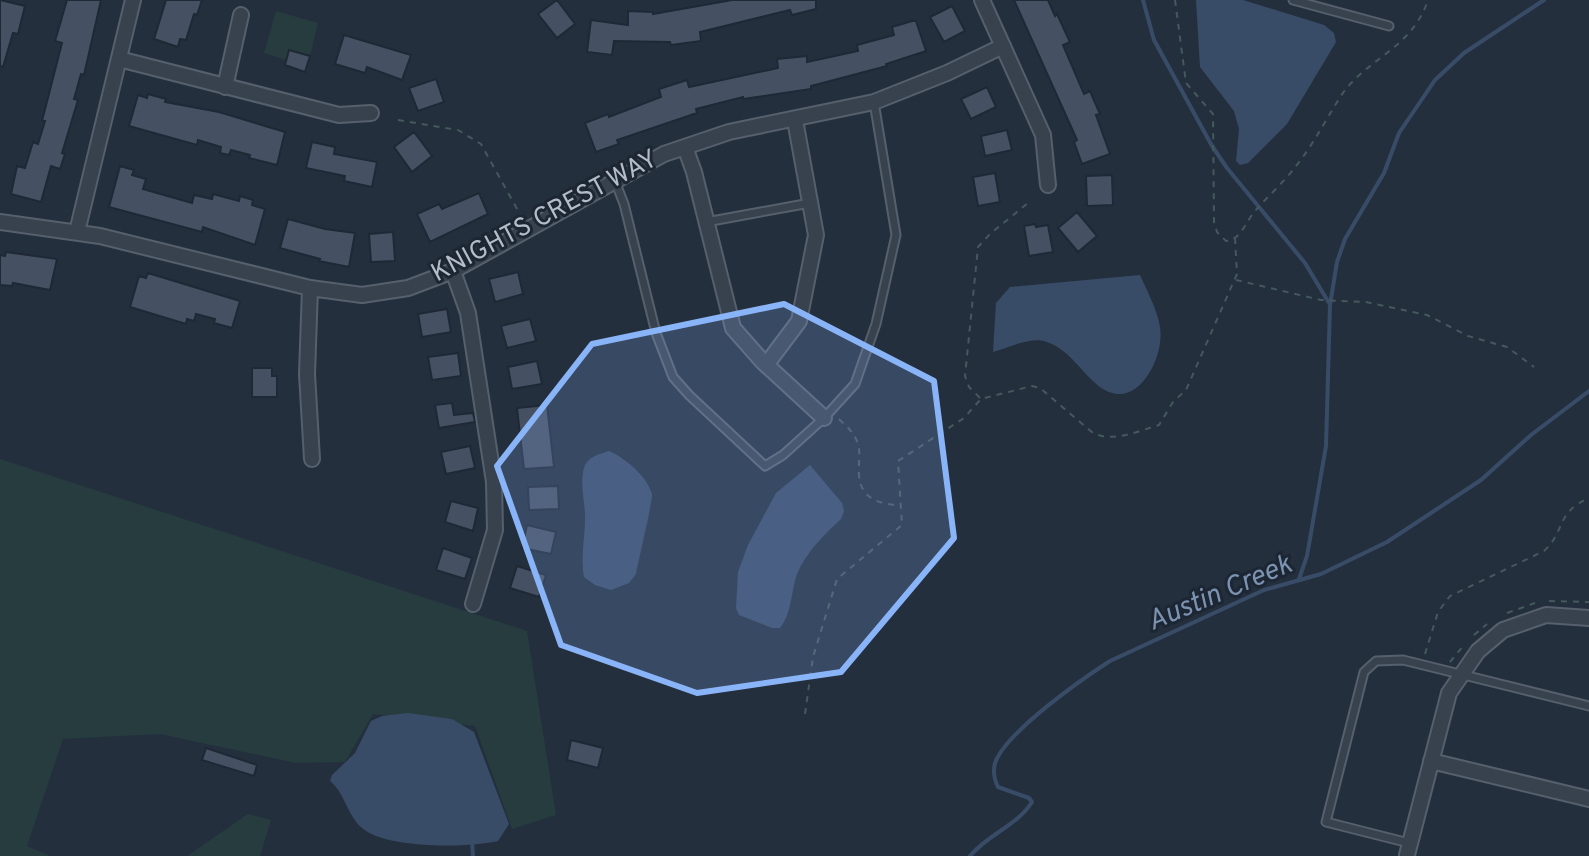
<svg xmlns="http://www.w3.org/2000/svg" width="1589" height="856" viewBox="0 0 1589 856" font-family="Overpass,sans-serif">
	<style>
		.green { fill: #263c3f }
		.water { fill: #394c67 }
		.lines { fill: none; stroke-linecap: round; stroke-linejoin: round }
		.stream { stroke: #394c67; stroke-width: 4 }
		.building { fill: #455162; stroke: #1f2835; stroke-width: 2 }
		.service-casing { stroke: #565f6c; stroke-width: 11 }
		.minor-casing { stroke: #565f6c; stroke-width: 18 }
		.path { stroke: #44595c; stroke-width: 2; stroke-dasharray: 6 6; stroke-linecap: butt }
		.service { stroke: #38414e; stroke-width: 7 }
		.minor { stroke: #38414e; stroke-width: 14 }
		.marked { fill: #8ab4f8; fill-opacity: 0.2; stroke: #8ab4f8; stroke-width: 6; stroke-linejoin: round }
		.labels { text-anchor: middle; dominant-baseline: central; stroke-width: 6; stroke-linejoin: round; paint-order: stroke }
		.street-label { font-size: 26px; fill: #b4bcc9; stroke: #1d2633 }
		.water-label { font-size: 28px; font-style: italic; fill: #7c92b1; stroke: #1d2633 }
	</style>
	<rect width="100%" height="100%" fill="#242f3e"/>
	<path class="green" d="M 276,11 L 318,23 L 310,56 L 290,50 L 286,60 L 264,53 Z
		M 0,459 L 527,631 L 556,815 L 512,829 L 475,726 L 373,714 L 345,762 L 296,763 L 160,734 L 63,739 L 27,846 L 50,856 L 0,856 Z
		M 248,814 L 271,820 L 260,856 L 187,856 Z"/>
	<path class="water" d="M 1196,0 L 1243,0 L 1324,25 L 1334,33 L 1336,42 L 1287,124 L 1248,163 L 1240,165 L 1236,161 L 1239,129 L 1234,111 L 1200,67 Z
		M 1140,275 C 1147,291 1157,309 1160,327 C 1165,356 1138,411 1103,389 C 1083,376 1071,350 1047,342 C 1031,336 1008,348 993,352 L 996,303 L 1010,287 Z
		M 609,451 C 625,458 647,476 652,494 C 653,500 638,562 636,574 L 629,583 L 611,590 L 595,585 L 584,577 C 580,555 586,535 585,513 C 584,498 580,482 584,468 C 587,457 599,454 609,451 Z
		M 810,465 L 842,503 L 844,511 L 841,519 C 824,535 806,552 797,574 C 791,591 792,613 780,628 L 772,628 L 739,615 L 736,608 L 738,572 L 748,545 L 776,493 Z
		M 408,713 L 452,719 L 474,732 L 509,824 L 498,841 C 468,848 386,849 362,828 C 347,815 345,793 330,781 L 332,775 L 355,753 L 371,721 L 382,716 Z"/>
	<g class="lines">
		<path class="stream" d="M 1143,0 L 1154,40 L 1212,146 L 1227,168 L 1305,263 L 1329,303
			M 1299,579 L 1307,556 L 1326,446 L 1330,305 L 1337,262 L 1345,239 L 1384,173 L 1399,133 L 1435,80 L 1464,53 L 1544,0
			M 472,841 L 473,856
			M 970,856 C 988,834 1017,826 1032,802 L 1029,798 L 998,787 C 994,779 993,771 995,763 C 1006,732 1082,679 1110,661 L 1264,590 L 1321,574 L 1387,542 L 1481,480 L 1531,435 L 1589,391"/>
	</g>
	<path class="building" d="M 0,0 L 25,6 L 18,34 L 13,33 L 3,67 L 0,66 Z
		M 67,0 L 101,0 L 84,75 L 81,74 L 74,99 L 78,100 L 62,153 L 65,154 L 60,169 L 51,166 L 41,202 L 11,194 L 17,166 L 25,168 L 33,142 L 38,144 L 45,121 L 42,121 L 62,43 L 55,41 Z
		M 166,0 L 202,0 L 197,15 L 194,14 L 186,40 L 180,39 L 178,47 L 154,39 Z
		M 557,0 L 575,24 L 557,38 L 538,14 Z
		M 732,0 L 816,0 L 816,9 L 792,15 L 790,10 L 700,32 L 701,41 L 671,45 L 670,42 L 614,41 L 612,55 L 587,52 L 591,20 L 628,25 L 628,11 L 653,12 L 653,14 Z
		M 1014,0 L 1048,0 L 1055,16 L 1057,14 L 1070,42 L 1063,45 L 1084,94 L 1090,91 L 1100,114 L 1096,115 L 1110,154 L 1082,164 L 1074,142 L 1077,140 Z
		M 952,6 L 965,31 L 944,42 L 930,17 Z
		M 912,21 L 916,21 L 926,51 L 886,64 L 887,66 L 811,86 L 811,89 L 743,99 L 743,97 L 696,109 L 697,113 L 617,140 L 619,144 L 596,152 L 585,123 L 608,114 L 609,117 L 661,97 L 659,89 L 687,80 L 689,87 L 778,68 L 777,59 L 807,56 L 807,62 L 858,51 L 857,45 L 894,35 L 892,27 Z
		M 344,35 L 411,55 L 402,80 L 367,67 L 365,73 L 335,64 Z
		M 289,50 L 310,56 L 305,72 L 285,65 Z
		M 436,79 L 444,102 L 418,111 L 409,88 Z
		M 987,87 L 996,107 L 971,119 L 961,99 Z
		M 148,94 L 166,99 L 165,102 L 219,112 L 285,132 L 277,165 L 249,158 L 250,155 L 231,150 L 229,155 L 220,153 L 221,147 L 198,140 L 197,145 L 129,126 L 138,95 L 147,98 Z
		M 1007,130 L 1012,150 L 985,156 L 981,136 Z
		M 414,132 L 432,156 L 412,172 L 394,147 Z
		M 312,142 L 335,147 L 334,154 L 377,162 L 372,187 L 344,181 L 345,176 L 306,168 Z
		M 120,166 L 134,170 L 132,175 L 146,179 L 143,189 L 192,203 L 194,195 L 212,199 L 213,194 L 239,201 L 240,196 L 253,200 L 252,205 L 265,209 L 255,245 L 203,227 L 202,232 L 109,207 Z
		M 995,173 L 1000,202 L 978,206 L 973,177 Z
		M 1112,175 L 1113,205 L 1087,206 L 1086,176 Z
		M 479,193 L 488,214 L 430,242 L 417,214 L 439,204 L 442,209 Z
		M 1077,212 L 1097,236 L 1078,252 L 1058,228 Z
		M 288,219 L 325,229 L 355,233 L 349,267 L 319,261 L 320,259 L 280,248 Z
		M 1035,224 L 1036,227 L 1048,225 L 1053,252 L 1029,256 L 1024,226 Z
		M 393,232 L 395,261 L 371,262 L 369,234 Z
		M 6,252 L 57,259 L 50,290 L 13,283 L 12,286 L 0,285 L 0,255 L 5,256 Z
		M 518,272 L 523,294 L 495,302 L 489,279 Z
		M 148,273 L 240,301 L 232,328 L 214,323 L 215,319 L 196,314 L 194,321 L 187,319 L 186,324 L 130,307 L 139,276 L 146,278 Z
		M 447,309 L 451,332 L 422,337 L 418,314 Z
		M 530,319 L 536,341 L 507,348 L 501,326 Z
		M 458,353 L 461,376 L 432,380 L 428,357 Z
		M 537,361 L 542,384 L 512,389 L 508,367 Z
		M 252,368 L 272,368 L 272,376 L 277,376 L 277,397 L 252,397 Z
		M 452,403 L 454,415 L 473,413 L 475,422 L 439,428 L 435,405 Z
		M 547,405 L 554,467 L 524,469 L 517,408 Z
		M 470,446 L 475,468 L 446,474 L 441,452 Z
		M 558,486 L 559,509 L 529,510 L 528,487 Z
		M 451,501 L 478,508 L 473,531 L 445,522 Z
		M 527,525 L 556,532 L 551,554 L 522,548 Z
		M 443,548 L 472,558 L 465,579 L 436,570 Z
		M 517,566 L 546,575 L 539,597 L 510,588 Z
		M 571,740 L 603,748 L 598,768 L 567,760 Z
		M 206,748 L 257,765 L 254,776 L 202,760 Z"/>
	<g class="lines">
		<defs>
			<path id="service" d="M 1293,0 L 1389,26
				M 615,181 L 624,204 L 656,333 L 673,377 L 689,395 L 765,466 L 783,455 L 824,418 L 855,384 L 876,324 L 896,235 L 874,102
				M 706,222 L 810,203
				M 1409,843 L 1326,822 L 1364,672 L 1376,661 L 1403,660 L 1589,706"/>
			<path id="minor" d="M 982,0 L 1043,135 L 1048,185
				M 119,59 L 339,115 L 371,113
				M 225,87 L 241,15
				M 685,147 L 694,172 L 733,328 L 763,362 L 824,418
				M 0,222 L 100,236 L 310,288 L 362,295 L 408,288 L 453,271 L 664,154 L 729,132 L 874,102 L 947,73 L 1003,46
				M 77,232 L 133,0
				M 453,271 L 468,313 L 494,482 L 495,530 L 473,604
				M 310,288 L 307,374 L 312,459
				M 766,365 L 799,321 L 816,235 L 795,120
				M 1431,761 L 1589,799
				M 1407,855 L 1449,693 L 1478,651 L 1503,630 L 1546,615 L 1589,618"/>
		</defs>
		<use href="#service" class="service-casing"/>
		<use href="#minor" class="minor-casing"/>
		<path class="path" d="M 1175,0 L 1186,83 L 1213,114 L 1214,222 L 1217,232 L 1226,241 C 1241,240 1246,221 1255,211 C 1268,196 1284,182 1296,166 C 1313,145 1325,121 1339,99 C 1363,59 1411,51 1428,0
			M 398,120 L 458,130 L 481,144 L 521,216
			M 1236,280 L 1321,300 L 1366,302 L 1427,315 L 1468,336 L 1507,347 L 1534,367
			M 980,398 L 969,387 L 965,376 L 978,247 L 990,234 L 1028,203
			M 839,419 C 847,427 854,432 858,444 C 861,455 858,464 859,475 C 860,498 880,505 900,505
			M 1549,601 L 1589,602
			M 1507,613 L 1535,603
			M 1474,635 L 1487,624
			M 1425,654 L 1438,612 L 1450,596 L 1544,551 C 1566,531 1555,513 1589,498
			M 1450,662 L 1464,645
			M 805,714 L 813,657 L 837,579 L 902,525 L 898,461 L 964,418 L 981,399 L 1032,386 L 1040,388 L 1093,433 C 1113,443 1138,431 1159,425 L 1173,402 L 1186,390 L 1237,274 L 1235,238"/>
		<use href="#service" class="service"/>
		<use href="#minor" class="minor"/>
	</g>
	<path class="marked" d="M 784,304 L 934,381 L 954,538 L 841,672 L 697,693 L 561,645 L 497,466 L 592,344 Z"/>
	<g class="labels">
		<g class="street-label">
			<text transform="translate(545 217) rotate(-28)">KNIGHTS CREST WAY</text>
		</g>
		<g class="water-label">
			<text transform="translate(1220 594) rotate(-23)">Austin Creek</text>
		</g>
	</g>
</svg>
